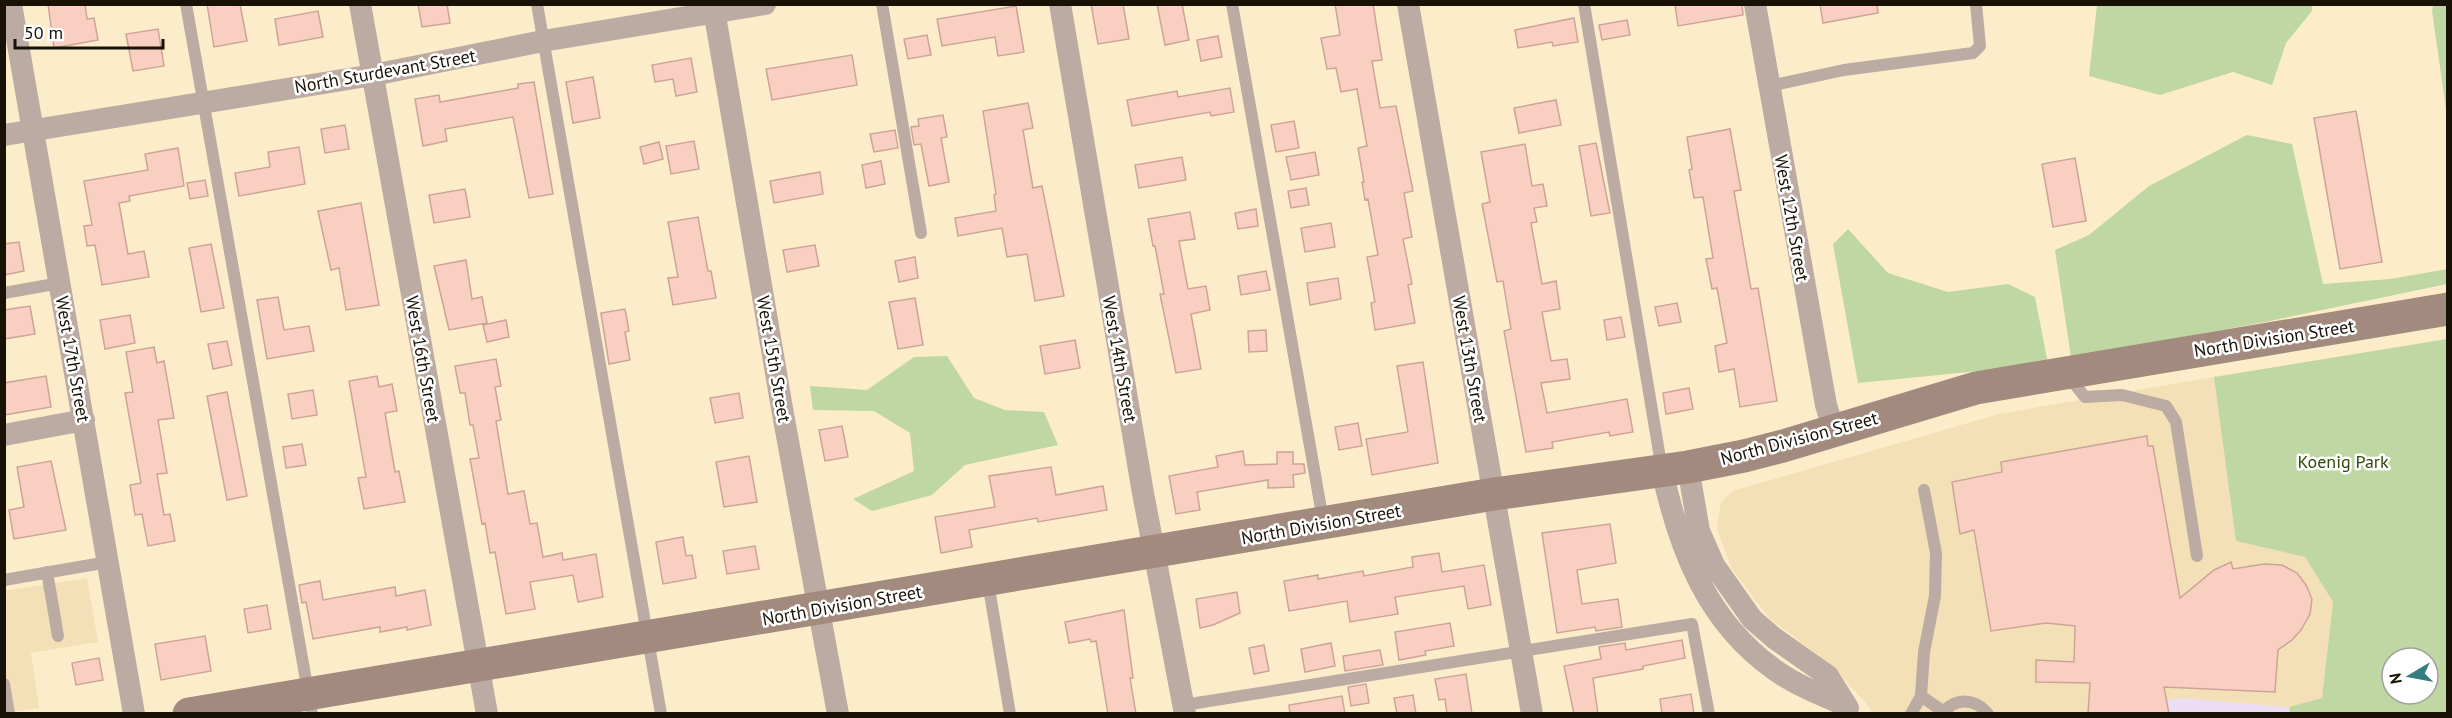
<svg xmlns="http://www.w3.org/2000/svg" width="2452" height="718" viewBox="0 0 2452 718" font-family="'PT Sans',sans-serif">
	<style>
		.built { fill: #f4e0b6 }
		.education { fill: #ecdef2 }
		.green { fill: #bed7a3; fill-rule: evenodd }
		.building { fill: #f9cfc2; stroke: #cca498; stroke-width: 1.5 }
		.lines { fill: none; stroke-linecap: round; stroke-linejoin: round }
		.service { stroke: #bcaba3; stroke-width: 12 }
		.minor { stroke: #bcaba3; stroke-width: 22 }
		.secondary { stroke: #a28a7f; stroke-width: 33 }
		.labels { text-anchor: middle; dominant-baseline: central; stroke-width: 5; stroke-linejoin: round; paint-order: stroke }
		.street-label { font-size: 18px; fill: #181206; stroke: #fff }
		.park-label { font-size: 18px; fill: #304907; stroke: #fff }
	</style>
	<rect width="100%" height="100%" fill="#fdecc9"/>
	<path class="built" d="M 2214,377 L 2236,541 L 2305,557 L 2333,602 L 2322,698 L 2289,707 L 2181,698 L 2088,713 L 1873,713 L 1866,703 L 1831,665 L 1769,618 L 1732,569 L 1717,529 L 1721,502 L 1733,491 L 1999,414 Z
		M 87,578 L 98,642 L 31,653 L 39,708 L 5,713 L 5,591 Z"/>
	<path class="education" d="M 2181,698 L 2289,707 L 2290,713 L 2088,714 Z"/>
	<path class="green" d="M 2097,5 L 2312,4 L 2312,11 L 2286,43 L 2272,85 L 2233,72 L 2160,95 L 2089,76 Z
		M 2433,5 L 2447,5 L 2447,116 L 2432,11 Z
		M 2247,135 L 2292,144 L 2323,284 L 2391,279 L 2447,269 L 2447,284 L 2265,322 L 2071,357 L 2055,250 L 2089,235 L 2149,186 Z
		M 1848,229 L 1888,273 L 1948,292 L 2008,284 L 2035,297 L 2048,364 L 1858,383 L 1833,244 Z
		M 2447,339 L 2447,713 L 2290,713 L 2289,707 L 2322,698 L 2333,602 L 2305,557 L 2236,541 L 2214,377 ZM 2392,658 L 2428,658 L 2428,694 L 2392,694 Z
		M 947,356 L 974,398 L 1005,410 L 1044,412 L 1058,445 L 965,465 L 932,495 L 872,511 L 853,499 L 914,471 L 910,433 L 874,411 L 813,410 L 810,386 L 867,390 L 914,357 Z"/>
	<path class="building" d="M 48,4 L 85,4 L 87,19 L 94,18 L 98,40 L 54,48 Z
		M 207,4 L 240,4 L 247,41 L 214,47 Z
		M 418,4 L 447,4 L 450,23 L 422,27 Z
		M 1091,4 L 1123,4 L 1129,39 L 1098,44 Z
		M 1157,4 L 1182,4 L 1189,40 L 1165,45 Z
		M 1335,4 L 1373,4 L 1382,60 L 1372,61 L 1380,108 L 1396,106 L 1413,191 L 1404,193 L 1412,237 L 1403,239 L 1412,284 L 1408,285 L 1415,323 L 1375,330 L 1371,303 L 1375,302 L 1367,257 L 1378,255 L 1368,199 L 1365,200 L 1362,182 L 1364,182 L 1358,148 L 1367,146 L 1357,89 L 1341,92 L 1336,68 L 1327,69 L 1321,38 L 1340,35 Z
		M 1675,4 L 1742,4 L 1743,15 L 1678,26 Z
		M 1820,4 L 1877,4 L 1878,13 L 1823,23 Z
		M 1016,6 L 1024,52 L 998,56 L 995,37 L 942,46 L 937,19 Z
		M 318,11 L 323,37 L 279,45 L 275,19 Z
		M 1574,18 L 1578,42 L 1553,46 L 1552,42 L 1518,48 L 1515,30 Z
		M 1627,20 L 1630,35 L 1602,40 L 1599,25 Z
		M 158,29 L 164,66 L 133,71 L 126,34 Z
		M 927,35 L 931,55 L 908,59 L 904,39 Z
		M 1218,36 L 1222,57 L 1201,61 L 1197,40 Z
		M 852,55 L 857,85 L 772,100 L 766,69 Z
		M 691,58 L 697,92 L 676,96 L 673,79 L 655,82 L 652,65 Z
		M 593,77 L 600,118 L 573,123 L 566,82 Z
		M 534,82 L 553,194 L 529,198 L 513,117 L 445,129 L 447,141 L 423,146 L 415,99 L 439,95 L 440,102 L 518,88 L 518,84 Z
		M 1230,88 L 1234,112 L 1211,116 L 1210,112 L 1132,126 L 1127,100 L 1177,91 L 1178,97 Z
		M 1556,100 L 1561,125 L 1519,133 L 1514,108 Z
		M 1028,103 L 1033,128 L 1023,130 L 1033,188 L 1042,186 L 1064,296 L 1035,301 L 1027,254 L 1007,257 L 1002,228 L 958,236 L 955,218 L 996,211 L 994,195 L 996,194 L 983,111 Z
		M 2356,111 L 2382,262 L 2340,269 L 2314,118 Z
		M 943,115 L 947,137 L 941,138 L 949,182 L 929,186 L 921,144 L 914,145 L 911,127 L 919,126 L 918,119 Z
		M 1294,121 L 1299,148 L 1276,152 L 1271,125 Z
		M 345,125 L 349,149 L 325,153 L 321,129 Z
		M 1730,129 L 1741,190 L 1734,191 L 1751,289 L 1758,288 L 1777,401 L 1740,407 L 1734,369 L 1719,372 L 1715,346 L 1727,343 L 1717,288 L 1712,289 L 1706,259 L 1713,258 L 1703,197 L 1694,198 L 1689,170 L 1692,169 L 1687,137 Z
		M 895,130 L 898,148 L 874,152 L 870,134 Z
		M 694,141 L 699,169 L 671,174 L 666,146 Z
		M 659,142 L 663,159 L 644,164 L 640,147 Z
		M 1596,143 L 1610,213 L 1591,216 L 1579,146 Z
		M 1525,144 L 1532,186 L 1543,184 L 1547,206 L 1534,208 L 1537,222 L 1531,223 L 1542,284 L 1556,281 L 1560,309 L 1542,312 L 1551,361 L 1567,359 L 1570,379 L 1541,383 L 1547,413 L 1627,399 L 1633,432 L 1610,436 L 1609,432 L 1552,442 L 1553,448 L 1526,452 L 1504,331 L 1511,329 L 1503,281 L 1497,282 L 1482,204 L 1490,202 L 1481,152 Z
		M 299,147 L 305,184 L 239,196 L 235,173 L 270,167 L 268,152 Z
		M 178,148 L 184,186 L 129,196 L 130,201 L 119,203 L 128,254 L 144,251 L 149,277 L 102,285 L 95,245 L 87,246 L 84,226 L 92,225 L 84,181 L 148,170 L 145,154 Z
		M 1315,152 L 1319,175 L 1291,180 L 1286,157 Z
		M 1182,157 L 1186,180 L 1139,188 L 1135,165 Z
		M 2075,158 L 2086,221 L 2053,227 L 2042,164 Z
		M 881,161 L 885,184 L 866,188 L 862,165 Z
		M 820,172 L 823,194 L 774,203 L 770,181 Z
		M 205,180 L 208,196 L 190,199 L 187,183 Z
		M 1306,188 L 1309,205 L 1291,208 L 1288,191 Z
		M 465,189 L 470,217 L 434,223 L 429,195 Z
		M 361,203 L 379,305 L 346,310 L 339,268 L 331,270 L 318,211 Z
		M 1256,209 L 1258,226 L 1238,229 L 1235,213 Z
		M 1190,212 L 1195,239 L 1179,241 L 1188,289 L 1206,286 L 1210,310 L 1191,314 L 1201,369 L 1176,373 L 1160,294 L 1164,294 L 1155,246 L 1153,246 L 1148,219 Z
		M 698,217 L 708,271 L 711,271 L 716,298 L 673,305 L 668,278 L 678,277 L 668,222 Z
		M 1331,223 L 1335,247 L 1305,252 L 1301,228 Z
		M 19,242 L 24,271 L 4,275 L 4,244 Z
		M 211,244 L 224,308 L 201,312 L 189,248 Z
		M 815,245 L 819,266 L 787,272 L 783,250 Z
		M 915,257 L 918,278 L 899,282 L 895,261 Z
		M 466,260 L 472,299 L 482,297 L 487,323 L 449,330 L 434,266 Z
		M 1266,271 L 1270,290 L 1241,295 L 1238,276 Z
		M 1338,278 L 1341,299 L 1310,305 L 1307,283 Z
		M 278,297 L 284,330 L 309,326 L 314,351 L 267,359 L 257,300 Z
		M 915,298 L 923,345 L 898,349 L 889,302 Z
		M 1677,303 L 1681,322 L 1659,326 L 1655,307 Z
		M 30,306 L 35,334 L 4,339 L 4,310 Z
		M 625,309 L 629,331 L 625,332 L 630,360 L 609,364 L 601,313 Z
		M 130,315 L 135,343 L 105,349 L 100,320 Z
		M 1621,317 L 1625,337 L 1607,340 L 1604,320 Z
		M 506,320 L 509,337 L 487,342 L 483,325 Z
		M 1266,330 L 1267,351 L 1249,352 L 1248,331 Z
		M 1075,340 L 1080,368 L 1045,374 L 1040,346 Z
		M 227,341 L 232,365 L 213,369 L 208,344 Z
		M 154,347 L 157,363 L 164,361 L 174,418 L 158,420 L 167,473 L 157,474 L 164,515 L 170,514 L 175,541 L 148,546 L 142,514 L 135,515 L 130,485 L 141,483 L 125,393 L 133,392 L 126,352 Z
		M 496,359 L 501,386 L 495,387 L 501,420 L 496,421 L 508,494 L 524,491 L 530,524 L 537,523 L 543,557 L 562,553 L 563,560 L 596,554 L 603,597 L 578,602 L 573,575 L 530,582 L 535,609 L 506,614 L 495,552 L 490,553 L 485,523 L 482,524 L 470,459 L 479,458 L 473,425 L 470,425 L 465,393 L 460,393 L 455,366 Z
		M 1423,362 L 1438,463 L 1372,475 L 1366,439 L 1408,432 L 1397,366 Z
		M 46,376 L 51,407 L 4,415 L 4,383 Z
		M 377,376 L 379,387 L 392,384 L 397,411 L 385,413 L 395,472 L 399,471 L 405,502 L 364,509 L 358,478 L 366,477 L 349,381 Z
		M 1689,388 L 1693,409 L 1666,414 L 1663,393 Z
		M 313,390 L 317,415 L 292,419 L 288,394 Z
		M 227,392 L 247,496 L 227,500 L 207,396 Z
		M 739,393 L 743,418 L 715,423 L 710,398 Z
		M 1358,423 L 1362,446 L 1339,450 L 1335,427 Z
		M 842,426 L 848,457 L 825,461 L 819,430 Z
		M 2147,436 L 2148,446 L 2153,446 L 2180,598 L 2214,570 L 2231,562 L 2233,569 L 2264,564 L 2282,565 L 2297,573 L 2306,585 L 2312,599 L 2310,614 L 2301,630 L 2292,640 L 2278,650 L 2275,692 L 2164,687 L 2169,714 L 2088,714 L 2090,683 L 2036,682 L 2036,660 L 2074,662 L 2075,626 L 2046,623 L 1991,631 L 1974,530 L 1960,534 L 1952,482 L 2002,472 L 2001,462 Z
		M 302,444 L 306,465 L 286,468 L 283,447 Z
		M 1243,451 L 1245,465 L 1277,464 L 1277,452 L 1293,452 L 1293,464 L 1304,464 L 1305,473 L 1293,475 L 1294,487 L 1268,488 L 1268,480 L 1197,492 L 1200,510 L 1176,514 L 1169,476 L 1218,467 L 1216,456 Z
		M 749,456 L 757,502 L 724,507 L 716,462 Z
		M 51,461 L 66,530 L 14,539 L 9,510 L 24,507 L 17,467 Z
		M 1051,467 L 1056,495 L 1103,486 L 1107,510 L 1038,522 L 1037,518 L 969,530 L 972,547 L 941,553 L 935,517 L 995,507 L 989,476 Z
		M 1610,524 L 1616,563 L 1577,570 L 1582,604 L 1618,599 L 1622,627 L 1596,631 L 1595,627 L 1557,633 L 1542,533 Z
		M 683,537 L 686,556 L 692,555 L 696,578 L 663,584 L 656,542 Z
		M 755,546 L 759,569 L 727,574 L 723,551 Z
		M 1439,553 L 1442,572 L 1484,565 L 1491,605 L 1468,609 L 1464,586 L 1395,597 L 1398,614 L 1350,622 L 1347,601 L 1289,611 L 1284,581 L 1318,575 L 1318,579 L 1363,571 L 1364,576 L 1413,567 L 1412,557 Z
		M 320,581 L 323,600 L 395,587 L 396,596 L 425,590 L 431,625 L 407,630 L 407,627 L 380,632 L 380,627 L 313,639 L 306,602 L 302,603 L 299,585 Z
		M 1237,592 L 1240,613 L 1213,625 L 1200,628 L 1196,599 Z
		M 267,605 L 271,629 L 248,633 L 244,609 Z
		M 1124,610 L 1133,678 L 1130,678 L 1136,714 L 1108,714 L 1096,641 L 1091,642 L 1090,639 L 1069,643 L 1065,622 Z
		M 1450,623 L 1454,646 L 1425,651 L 1426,655 L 1399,660 L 1395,632 Z
		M 205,636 L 211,671 L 161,680 L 155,644 Z
		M 1682,640 L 1685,658 L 1643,666 L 1643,669 L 1593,678 L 1598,714 L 1574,714 L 1564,666 L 1601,659 L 1599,647 L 1625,643 L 1626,650 Z
		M 1331,643 L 1335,666 L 1305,672 L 1301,649 Z
		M 1264,645 L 1269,671 L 1254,674 L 1249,648 Z
		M 1380,650 L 1383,665 L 1345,671 L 1343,656 Z
		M 99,658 L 103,680 L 76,685 L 72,663 Z
		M 1466,674 L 1472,714 L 1447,714 L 1445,699 L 1439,700 L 1435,679 Z
		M 1366,684 L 1369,703 L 1351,706 L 1348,687 Z
		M 1691,694 L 1694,714 L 1662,714 L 1660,699 Z
		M 1413,695 L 1416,714 L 1397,714 L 1394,698 Z
		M 1342,696 L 1345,714 L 1290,714 L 1289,705 Z"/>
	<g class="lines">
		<path class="service" d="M 186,4 L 312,714
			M 537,4 L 661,714
			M 882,4 L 921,233
			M 1232,4 L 1323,520
			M 1584,4 L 1662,470
			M 1769,86 L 1844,70 L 1973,53 L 1980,46 L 1976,4
			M 4,293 L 60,283
			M 2069,377 L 2085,397 L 2122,395 L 2166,406 L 2176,422 L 2197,556
			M 1924,490 L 1936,553 L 1935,596 L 1924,652 L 1921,696 L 1944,712
			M 47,572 L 58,636
			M 4,580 L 108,562
			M 988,582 L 1010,714
			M 4,684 L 9,714
			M 1184,705 L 1692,624 L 1709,714
			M 1911,714 L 1921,696
			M 1942,714 C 1955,697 1975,698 1988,714"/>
		<path class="minor" d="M 11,4 L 134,714
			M 360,4 L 487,714
			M 713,4 L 783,414 L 838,714
			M 1060,4 L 1143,493 L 1185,714
			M 1408,4 L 1532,714
			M 1755,4 L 1826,405 L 1834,431
			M 4,135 L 373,75 L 543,41 L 765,4
			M 4,435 L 84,420
			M 1688,467 L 1699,531 L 1714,565 L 1752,619 L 1774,638 L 1828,676 L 1848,708
			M 1662,470 C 1679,549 1707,622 1775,670 C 1796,685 1821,695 1845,705"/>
		<path class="secondary" d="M 189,714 L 1494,494 L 1688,467 L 1744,456 L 1783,446 L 1976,388 L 2448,309"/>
	</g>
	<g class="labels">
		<g class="street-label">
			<text transform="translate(385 71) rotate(-10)">North Sturdevant Street</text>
			<text transform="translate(1792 218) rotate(80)">West 12th Street</text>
			<text transform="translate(2274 338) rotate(-9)">North Division Street</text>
			<text transform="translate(73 359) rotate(80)">West 17th Street</text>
			<text transform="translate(423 359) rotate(80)">West 16th Street</text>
			<text transform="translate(774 359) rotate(80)">West 15th Street</text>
			<text transform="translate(1120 359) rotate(80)">West 14th Street</text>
			<text transform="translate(1470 359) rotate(80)">West 13th Street</text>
			<text transform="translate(1799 438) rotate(-15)">North Division Street</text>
			<text transform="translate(1321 524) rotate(-10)">North Division Street</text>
			<text transform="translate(842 605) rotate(-10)">North Division Street</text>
		</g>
		<g class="park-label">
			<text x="2343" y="461">Koenig Park</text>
		</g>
	</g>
	<rect width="2452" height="718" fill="none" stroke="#181206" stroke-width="12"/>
	<g transform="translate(2410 676) rotate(260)"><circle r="28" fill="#ffffff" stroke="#a3a09b" stroke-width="1.5"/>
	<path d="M0-4.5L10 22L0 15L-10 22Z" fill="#347d80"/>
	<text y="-9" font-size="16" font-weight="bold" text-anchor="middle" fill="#181206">N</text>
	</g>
	<path d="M15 39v9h148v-9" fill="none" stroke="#181206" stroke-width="3"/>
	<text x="24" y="39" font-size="18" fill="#181206" stroke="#ffffff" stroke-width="4.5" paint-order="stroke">50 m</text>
</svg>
